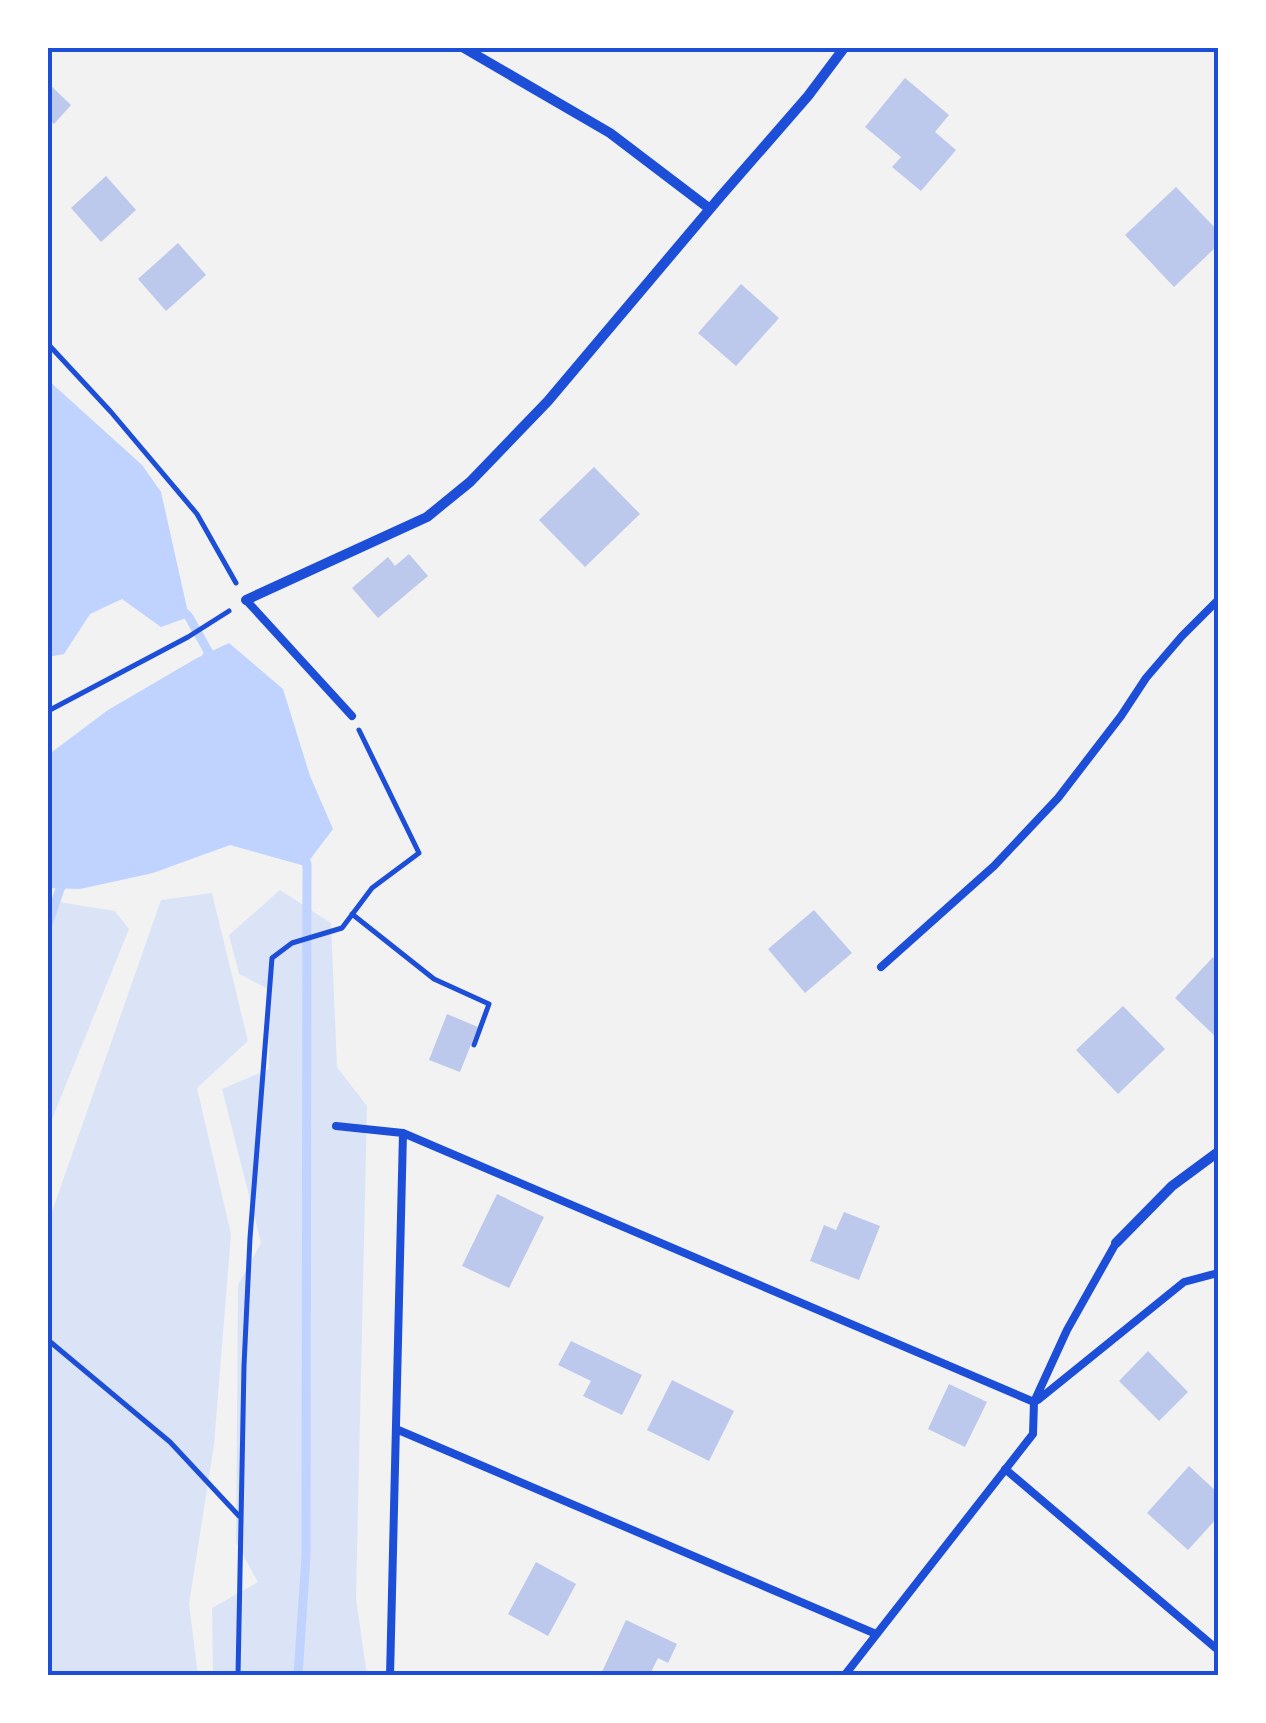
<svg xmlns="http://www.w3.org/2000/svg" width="1266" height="1723" viewBox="0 0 1266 1723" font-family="Barlow,sans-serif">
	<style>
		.green { fill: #dbe4f7 }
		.water { fill: #bfd3fe }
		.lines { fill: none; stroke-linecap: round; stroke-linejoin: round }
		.stream { stroke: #bfd3fe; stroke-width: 9 }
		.building { fill: #bdc9ec }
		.path { stroke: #1d4ed8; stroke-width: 5 }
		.service { stroke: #1d4ed8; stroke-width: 8 }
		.minor { stroke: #1d4ed8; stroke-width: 10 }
		.neatline { fill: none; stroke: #1d4ed8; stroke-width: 4 }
	</style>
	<rect width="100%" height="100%" fill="#f2f2f2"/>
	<path class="green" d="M 280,890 L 331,923 L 337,1067 L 367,1106 L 356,1599 L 367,1675 L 213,1675 L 212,1608 L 258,1582 L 236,1543 L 238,1285 L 261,1243 L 222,1089 L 269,1069 L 268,989 L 239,974 L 229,935 Z
		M 212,893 L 248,1041 L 197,1088 L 231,1234 L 214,1445 L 189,1604 L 198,1675 L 48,1676 L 48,1223 L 161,900 Z
		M 59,902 L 115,911 L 129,929 L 48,1129 L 48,904 Z"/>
	<path class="water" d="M 48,380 L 142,465 L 161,492 L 189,617 L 161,627 L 122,599 L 90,614 L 64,654 L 48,657 Z
		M 229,643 L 283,689 L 310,776 L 333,829 L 305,866 L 230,845 L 153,873 L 80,889 L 48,888 L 48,755 L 108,710 L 197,658 Z"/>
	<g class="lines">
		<path class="stream" d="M 181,609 L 189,617 L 209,653 L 205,659
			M 48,924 L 60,889 L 66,879
			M 298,1676 L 306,1556 L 307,864 L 302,855"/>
	</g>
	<path class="building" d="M 905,78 L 949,115 L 935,132 L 956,150 L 921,191 L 892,167 L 901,157 L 865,127 Z
		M 48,83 L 71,105 L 54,124 L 48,118 Z
		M 106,176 L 136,210 L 101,242 L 71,208 Z
		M 1176,187 L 1218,231 L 1218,245 L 1174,287 L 1125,235 Z
		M 178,243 L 206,275 L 166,311 L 138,279 Z
		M 741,284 L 779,318 L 736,366 L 698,333 Z
		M 594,467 L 640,514 L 585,567 L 539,520 Z
		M 409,554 L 428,576 L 378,618 L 352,588 L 388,557 L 395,566 Z
		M 814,910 L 852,953 L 805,993 L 768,949 Z
		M 1213,957 L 1218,963 L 1218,1039 L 1175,998 Z
		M 1123,1006 L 1165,1049 L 1118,1094 L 1076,1050 Z
		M 447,1014 L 478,1027 L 460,1072 L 429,1060 Z
		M 497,1194 L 544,1217 L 509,1288 L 462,1266 Z
		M 844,1212 L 880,1226 L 859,1280 L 810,1261 L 824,1225 L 836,1230 Z
		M 571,1341 L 642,1375 L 622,1415 L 583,1396 L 591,1381 L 558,1365 Z
		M 1148,1351 L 1188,1392 L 1159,1421 L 1119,1381 Z
		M 672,1380 L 734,1411 L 709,1461 L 647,1430 Z
		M 949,1384 L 987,1402 L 965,1447 L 928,1429 Z
		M 1189,1466 L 1218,1493 L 1218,1517 L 1188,1550 L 1147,1513 Z
		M 536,1562 L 576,1584 L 548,1636 L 508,1614 Z
		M 626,1620 L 677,1644 L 668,1663 L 658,1658 L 649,1676 L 600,1676 Z"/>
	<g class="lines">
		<path class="path" d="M 48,344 L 111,412 L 197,514 L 236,583
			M 48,711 L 188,637 L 229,611
			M 352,914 L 434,979 L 489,1004 L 474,1045
			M 48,1340 L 170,1442 L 239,1516
			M 238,1676 L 244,1366 L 250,1238 L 272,958 L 292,943 L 342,928 L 372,888 L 419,853 L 359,730"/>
		<path class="service" d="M 246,600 L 352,716
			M 881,967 L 994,866 L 1058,798 L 1121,716 L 1146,678 L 1182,636 L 1218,600
			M 336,1126 L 403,1133
			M 1038,1400 L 1184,1282 L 1218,1273
			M 396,1429 L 876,1634
			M 1005,1469 L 1218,1650
			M 390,1676 L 403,1133 L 1034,1402
			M 844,1676 L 1033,1434 L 1034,1402 L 1067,1330 L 1116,1243"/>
		<path class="minor" d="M 464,48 L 610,133 L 710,209
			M 246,600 L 427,517 L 470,482 L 548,401 L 720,197 L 808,96 L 844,48
			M 1116,1243 L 1172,1186 L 1218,1152"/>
	</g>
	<rect width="1266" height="1723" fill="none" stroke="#ffffff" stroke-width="100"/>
	<rect x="50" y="50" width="1166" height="1623" class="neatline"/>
</svg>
